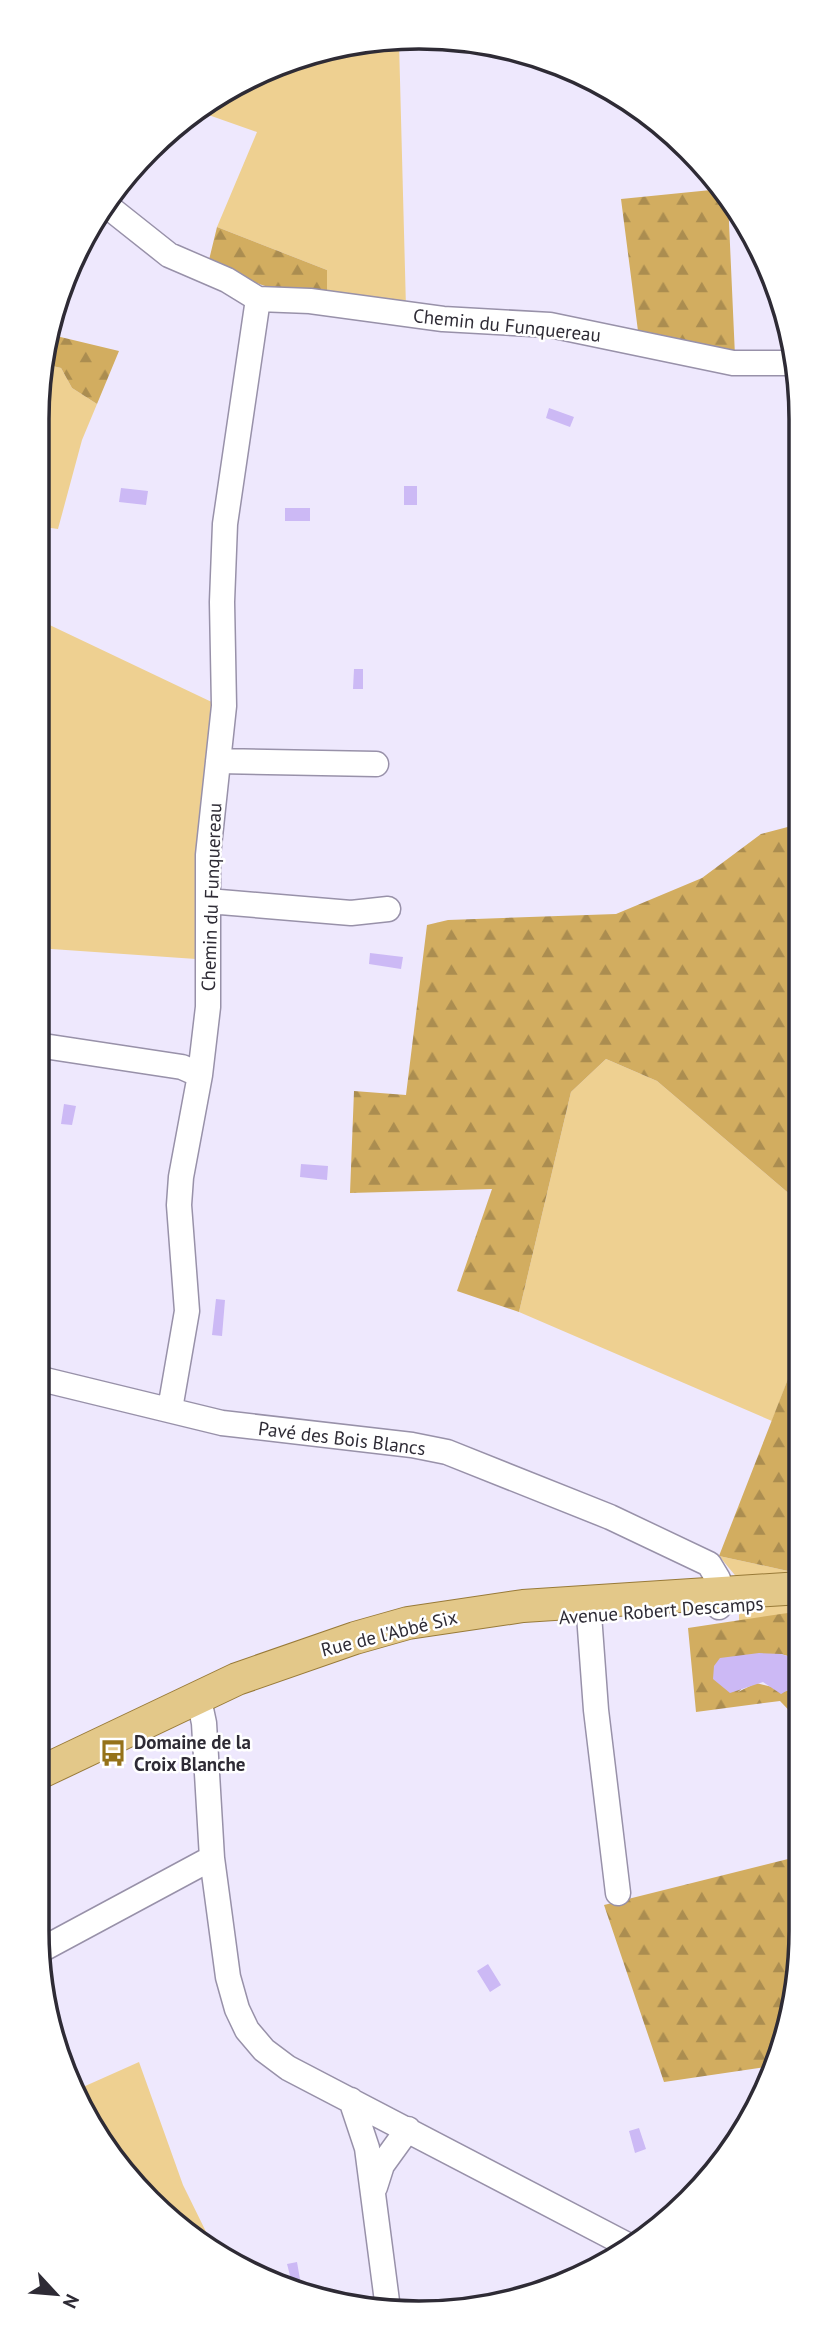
<svg xmlns="http://www.w3.org/2000/svg" width="838" height="2350" viewBox="0 0 838 2350" font-family="'PT Sans',sans-serif">
	<style>
		.grass { fill: #eed091 }
		.forest { fill: url(#forest-firs) }
		.water { fill: #ccb9f5 }
		.lines { fill: none; stroke-linecap: round; stroke-linejoin: round }
		.minor-casing { stroke: #9891a9; stroke-width: 27 }
		.major-casing { stroke: #987a38; stroke-width: 34 }
		.minor { stroke: #fff; stroke-width: 24 }
		.major { stroke: #e3c889; stroke-width: 32 }
		.labels { text-anchor: middle; dominant-baseline: central; stroke-width: 5; stroke-linejoin: round; paint-order: stroke }
		.street-label { font-size: 19px; fill: #2e2b35; stroke: #fff }
		.poi-label { font-size: 19px; font-weight: bold; fill: #2e2b35; stroke: #fff; text-anchor: start }
		.rim { fill: none; stroke: #2e2b35; stroke-width: 3.5 }
	</style>
	<defs>
		<pattern id="forest-firs" width="22" height="20" patternUnits="userSpaceOnUse" patternTransform="scale(1.75)"><rect width="22" height="20" fill="#d2ad60"/><path d="M5 1l3.5 6h-7zM16 11l3.5 6h-7z" fill="#ab8d50"/></pattern>
	</defs>
	<rect width="100%" height="100%" fill="#eee8fd"/>
	<path class="grass" d="M 369,40 L 399,42 L 406,308 L 327,297 L 327,270 L 217,227 L 257,132 L 200,112 L 228,88 Z
		M 44,364 L 61,368 L 72,388 L 97,404 L 82,440 L 58,529 L 37,526 L 37,419 Z
		M 37,619 L 218,705 L 204,830 L 196,959 L 37,948 Z
		M 606,1059 L 657,1081 L 800,1203 L 800,1281 L 792,1298 L 793,1366 L 772,1421 L 519,1312 L 571,1092 Z
		M 719,1556 L 788,1571 L 800,1571 L 801,1611 L 739,1622 L 739,1580 Z
		M 139,2062 L 183,2185 L 213,2246 L 132,2183 L 74,2091 Z"/>
	<path class="forest" d="M 721,189 L 728,200 L 735,356 L 638,331 L 621,199 Z
		M 217,227 L 327,270 L 327,297 C 276,292 254,285 209,260 Z
		M 48,334 L 119,351 L 97,404 L 72,388 L 61,368 L 44,364 Z
		M 799,824 L 800,1203 L 657,1081 L 606,1059 L 571,1092 L 519,1312 L 457,1291 L 492,1189 L 350,1193 L 354,1091 L 406,1095 L 427,925 L 448,920 L 616,914 L 702,878 L 761,834 Z
		M 800,1281 L 800,1571 L 788,1571 L 719,1556 L 793,1366 L 792,1298 Z
		M 801,1611 L 801,1660 L 781,1654 L 738,1692 L 756,1683 L 789,1691 L 801,1683 L 801,1723 L 780,1701 L 696,1712 L 688,1628 Z
		M 801,1808 L 801,1931 L 788,2030 L 772,2066 L 664,2082 L 604,1905 L 788,1859 Z"/>
	<path class="water" d="M 549,408 L 574,417 L 570,427 L 546,418 Z
		M 404,486 L 417,486 L 417,505 L 404,505 Z
		M 121,488 L 148,491 L 146,505 L 119,502 Z
		M 285,508 L 310,508 L 310,521 L 285,521 Z
		M 354,669 L 363,669 L 363,689 L 353,689 Z
		M 370,953 L 403,957 L 401,969 L 369,964 Z
		M 64,1104 L 76,1106 L 72,1125 L 61,1124 Z
		M 301,1164 L 328,1166 L 327,1180 L 300,1177 Z
		M 216,1299 L 225,1300 L 222,1336 L 212,1335 Z
		M 759,1653 L 781,1654 L 801,1660 L 801,1683 L 781,1694 L 763,1682 L 730,1693 L 713,1679 L 714,1666 L 720,1658 Z
		M 488,1964 L 501,1985 L 490,1992 L 477,1971 Z
		M 639,2128 L 646,2149 L 635,2153 L 629,2131 Z
		M 297,2262 L 301,2285 L 293,2287 L 287,2264 Z"/>
	<g class="lines">
		<defs>
			<path id="minor" d="M 106,205 L 169,255 L 227,280 L 258,299 L 310,301 L 443,319 L 550,325 L 733,363 L 796,363
				M 218,761 L 376,764
				M 208,901 L 351,913 L 388,909
				M 37,1045 L 182,1067 L 200,1075
				M 37,1378 L 222,1423 L 412,1445 L 447,1452 L 610,1517 L 709,1564 L 718,1579 L 719,1607
				M 170,1409 L 187,1311 L 179,1205 L 181,1177 L 200,1075 L 208,1007 L 208,855 L 224,706 L 222,602 L 225,524 L 258,299
				M 588,1601 L 596,1710 L 618,1893
				M 198,1695 L 204,1723 L 212,1858 L 228,1977 L 237,2009 L 247,2030 L 264,2050 L 288,2068 L 633,2248
				M 41,1950 L 212,1858
				M 351,2100 L 367,2148 L 388,2309
				M 375,2187 L 382,2165 L 408,2129"/>
			<path id="major" d="M 37,1774 L 237,1679 L 355,1638 L 408,1623 L 523,1606 L 801,1588"/>
		</defs>
		<use href="#minor" class="minor-casing"/>
		<use href="#major" class="major-casing"/>
		<use href="#minor" class="minor"/>
		<use href="#major" class="major"/>
	</g>
	<defs>
		<symbol id="bus-bare" viewBox="-9 -9 18 18"><path d="M-5-6H5V4H4V6H2V4H-2V6H-4V4H-5ZM-3.5-4V0h7V-4ZM-3.5 1.2v1.5H-2V1.2ZM2 1.2v1.5H3.5V1.2Z" fill="#95721a" stroke="#fff" stroke-width="2.5" paint-order="stroke"/></symbol>
	</defs>
	<g fill-rule="evenodd">
		<use href="#bus-bare" x="94" y="1734" width="38" height="38"/>
	</g>
	<g class="labels">
		<g class="street-label">
			<text transform="translate(507 325) rotate(6)">Chemin du Funquereau</text>
			<text transform="translate(211 897) rotate(-88)">Chemin du Funquereau</text>
			<text transform="translate(342 1438) rotate(7)">Pavé des Bois Blancs</text>
			<text transform="translate(661 1610) rotate(-4)">Avenue Robert Descamps</text>
			<text transform="translate(389 1633) rotate(-14)">Rue de l'Abbé Six</text>
		</g>
		<g class="poi-label">
			<text x="134" y="1742">Domaine de la<tspan x="134" dy="22">Croix Blanche</tspan></text>
		</g>
	</g>
	<path d="M0 0H838V2350H0ZM419 49H419A370 370 0 0 1 789 419V1931A370 370 0 0 1 419 2301H419A370 370 0 0 1 49 1931V419A370 370 0 0 1 419 49Z" fill="#fff" fill-rule="evenodd"/>
	<path class="rim" d="M419 49H419A370 370 0 0 1 789 419V1931A370 370 0 0 1 419 2301H419A370 370 0 0 1 49 1931V419A370 370 0 0 1 419 49Z"/>
	<g transform="translate(56 2294) rotate(116)" stroke="#ffffff" stroke-width="5" paint-order="stroke">
	<path d="M0-5L12 26L0 18L-12 26Z" fill="#2e2b35"/>
	<text y="-10" font-size="19" font-weight="bold" text-anchor="middle" fill="#2e2b35">N</text>
	</g>
</svg>
